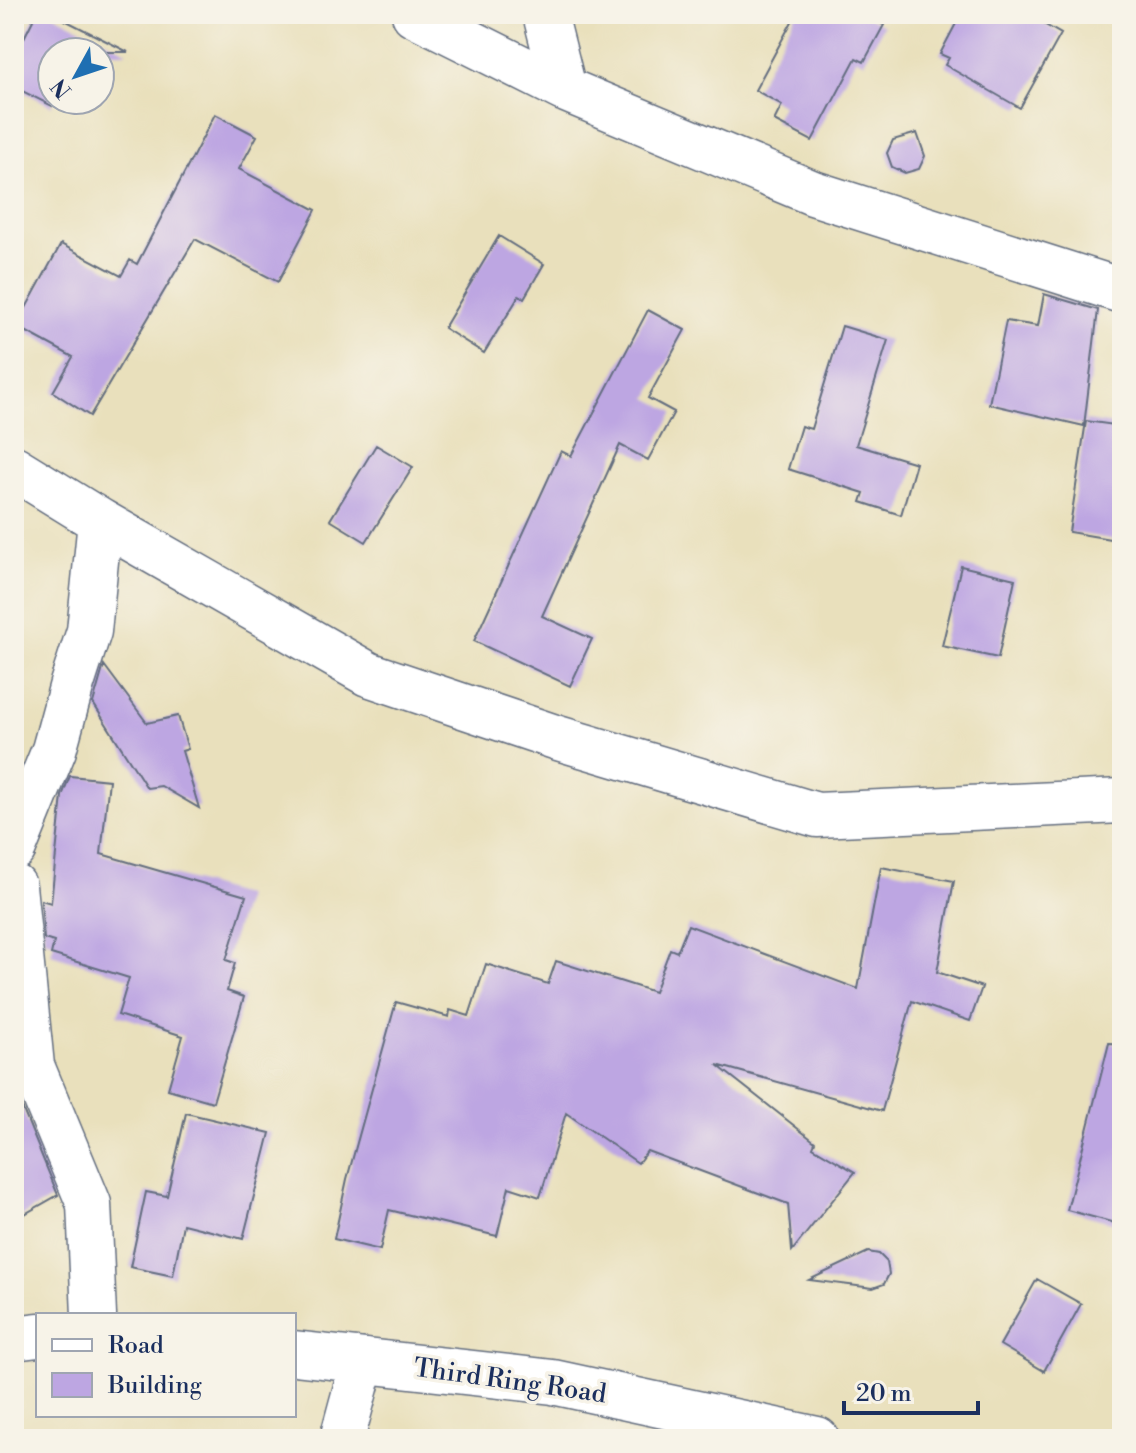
<svg xmlns="http://www.w3.org/2000/svg" width="1136" height="1453" viewBox="0 0 1136 1453" font-family="'Libre Bodoni',serif">
	<style>
		.building { fill: #bda6e2 }
		.lines { fill: none; stroke-linecap: round; stroke-linejoin: round }
		.minor-casing { stroke: #636d7f; stroke-width: 47 }
		.tertiary-casing { stroke: #636d7f; stroke-width: 47 }
		.minor { stroke: #fff; stroke-width: 44 }
		.tertiary { stroke: #fff; stroke-width: 44 }
		.labels { text-anchor: middle; dominant-baseline: central; stroke-width: 7; stroke-linejoin: round; paint-order: stroke }
		.street-label { font-size: 26px; fill: #1b2f5e; stroke: #f7f3e8 }
	</style>
	<rect width="100%" height="100%" fill="#f7f3e8"/>
	<filter id="ink" filterUnits="userSpaceOnUse"><feTurbulence type="fractalNoise" baseFrequency=".0125" numOctaves="2"/><feDisplacementMap in="SourceGraphic" scale="16" xChannelSelector="R" yChannelSelector="G"/><feConvolveMatrix kernelMatrix="1 2 1 2 8 2 1 2 1" color-interpolation-filters="sRGB"/></filter>
	<filter id="wash" filterUnits="userSpaceOnUse"><feTurbulence type="fractalNoise" baseFrequency=".006" numOctaves="4" result="noise"/><feDisplacementMap in="SourceGraphic" scale="32" xChannelSelector="R" yChannelSelector="G"/><feGaussianBlur stdDeviation="1.8" result="paint"/><feColorMatrix in="noise" values="0 0 0 0 0 0 0 0 0 0 0 0 0 0 0 0 0 1.4 0 .05"/><feComposite in="paint" operator="in"/></filter>
	<g filter="url(#wash)">
		<rect width="100%" height="100%" fill="#e9e0bc"/>
		<g id="blocks">
			<path class="building" d="M 36,14 L 53,14 L 128,52 L 52,52 L 52,106 L 14,87 L 14,58 Z
				M 796,14 L 863,14 L 884,25 L 864,62 L 856,58 L 812,141 L 774,121 L 782,105 L 755,90 Z
				M 961,14 L 1026,14 L 1061,34 L 1020,108 L 945,65 L 949,58 L 940,54 Z
				M 215,114 L 257,136 L 239,169 L 316,210 L 278,282 L 195,239 L 90,416 L 53,392 L 73,357 L 16,326 L 61,244 L 121,276 L 130,260 L 137,264 Z
				M 917,133 L 925,156 L 919,169 L 905,173 L 892,167 L 887,153 L 893,140 Z
				M 499,236 L 544,264 L 524,298 L 519,296 L 484,353 L 444,328 Z
				M 1044,294 L 1098,310 L 1084,426 L 989,404 L 1006,321 L 1038,326 Z
				M 648,310 L 685,330 L 648,398 L 674,412 L 648,460 L 620,445 L 542,616 L 592,639 L 570,686 L 474,641 L 561,451 L 571,456 Z
				M 842,326 L 888,340 L 856,445 L 916,463 L 901,515 L 861,502 L 864,493 L 788,469 L 801,426 L 811,429 Z
				M 1086,421 L 1122,426 L 1122,541 L 1069,532 Z
				M 376,445 L 413,467 L 366,542 L 330,520 Z
				M 961,566 L 1015,579 L 998,658 L 942,646 Z
				M 104,665 L 147,723 L 178,716 L 188,749 L 182,751 L 199,808 L 161,786 L 147,788 L 93,703 Z
				M 70,776 L 109,780 L 101,854 L 246,896 L 226,960 L 235,963 L 227,991 L 244,997 L 213,1102 L 168,1089 L 183,1036 L 118,1015 L 129,978 L 51,954 L 54,942 L 44,939 L 41,901 L 41,900 L 51,903 L 62,796 Z
				M 881,867 L 954,881 L 937,972 L 982,987 L 970,1021 L 912,1001 L 882,1111 L 717,1065 L 815,1142 L 813,1147 L 855,1172 L 792,1251 L 788,1204 L 647,1151 L 638,1163 L 566,1113 L 540,1197 L 509,1187 L 497,1236 L 389,1210 L 380,1250 L 334,1239 L 347,1179 L 396,1002 L 449,1017 L 450,1010 L 469,1016 L 486,964 L 548,984 L 556,961 L 654,992 L 670,949 L 677,952 L 688,925 L 858,989 Z
				M 1109,1043 L 1122,1044 L 1122,1225 L 1067,1210 Z
				M 14,1088 L 58,1195 L 14,1220 Z
				M 186,1113 L 270,1133 L 243,1239 L 183,1224 L 173,1276 L 130,1267 L 146,1192 L 167,1196 Z
				M 868,1252 L 879,1254 L 887,1262 L 889,1274 L 884,1284 L 873,1288 L 809,1280 Z
				M 1037,1279 L 1081,1304 L 1044,1371 L 1000,1345 Z"/>
		</g>
	</g>
	<g filter="url(#ink)">
		<use href="#blocks" fill-opacity="0" stroke="#636d7f" stroke-width="2"/>
		<g class="lines">
			<defs>
				<path id="minor" d="M 414,14 L 564,89 L 813,193 L 1122,291
					M 545,14 L 564,89
					M 14,468 L 100,521 L 89,631 L 72,684 L 54,750 L 14,848
					M 100,521 L 368,674 L 558,738 L 817,815 L 1122,801
					M 14,886 L 32,1066 L 89,1204 L 94,1315
					M 342,1439 L 363,1361"/>
				<path id="tertiary" d="M 14,1338 L 38,1335
					M 294,1353 L 553,1382 L 817,1439"/>
			</defs>
			<use href="#minor" class="minor-casing"/>
			<use href="#tertiary" class="tertiary-casing"/>
			<use href="#minor" class="minor"/>
			<use href="#tertiary" class="tertiary"/>
		</g>
	</g>
	<g class="labels">
		<g class="street-label">
			<text transform="translate(510 1381) rotate(8)">Third Ring Road</text>
		</g>
	</g>
	<rect width="1136" height="1453" fill="none" stroke="#f7f3e8" stroke-width="48"/>
	<rect x="36" y="1313" width="260" height="104" fill="#f7f3e8" stroke="#9fa5b1" stroke-width="2"/>
	<rect x="52" y="1339" width="40" height="12" fill="#ffffff" stroke="#9fa5b1" stroke-width="2"/>
	<text x="108" y="1353" font-size="24" fill="#1b2f5e">Road</text>
	<rect x="52" y="1373" width="40" height="24" fill="#bda6e2" stroke="#9fa5b1" stroke-width="2"/>
	<text x="108" y="1393" font-size="24" fill="#1b2f5e">Building</text>
	<g transform="translate(76 76) rotate(230)"><circle r="38" fill="#f7f3e8" stroke="#9fa5b1" stroke-width="2"/>
	<path d="M0-6L14 30L0 20L-14 30Z" fill="#1f6fb2"/>
	<text y="-12" font-size="22" font-weight="bold" text-anchor="middle" fill="#1b2f5e">N</text>
	</g>
	<path d="M844 1401v12h134v-12" fill="none" stroke="#1b2f5e" stroke-width="4"/>
	<text x="856" y="1401" font-size="24" fill="#1b2f5e" stroke="#f7f3e8" stroke-width="6" paint-order="stroke">20 m</text>
</svg>
